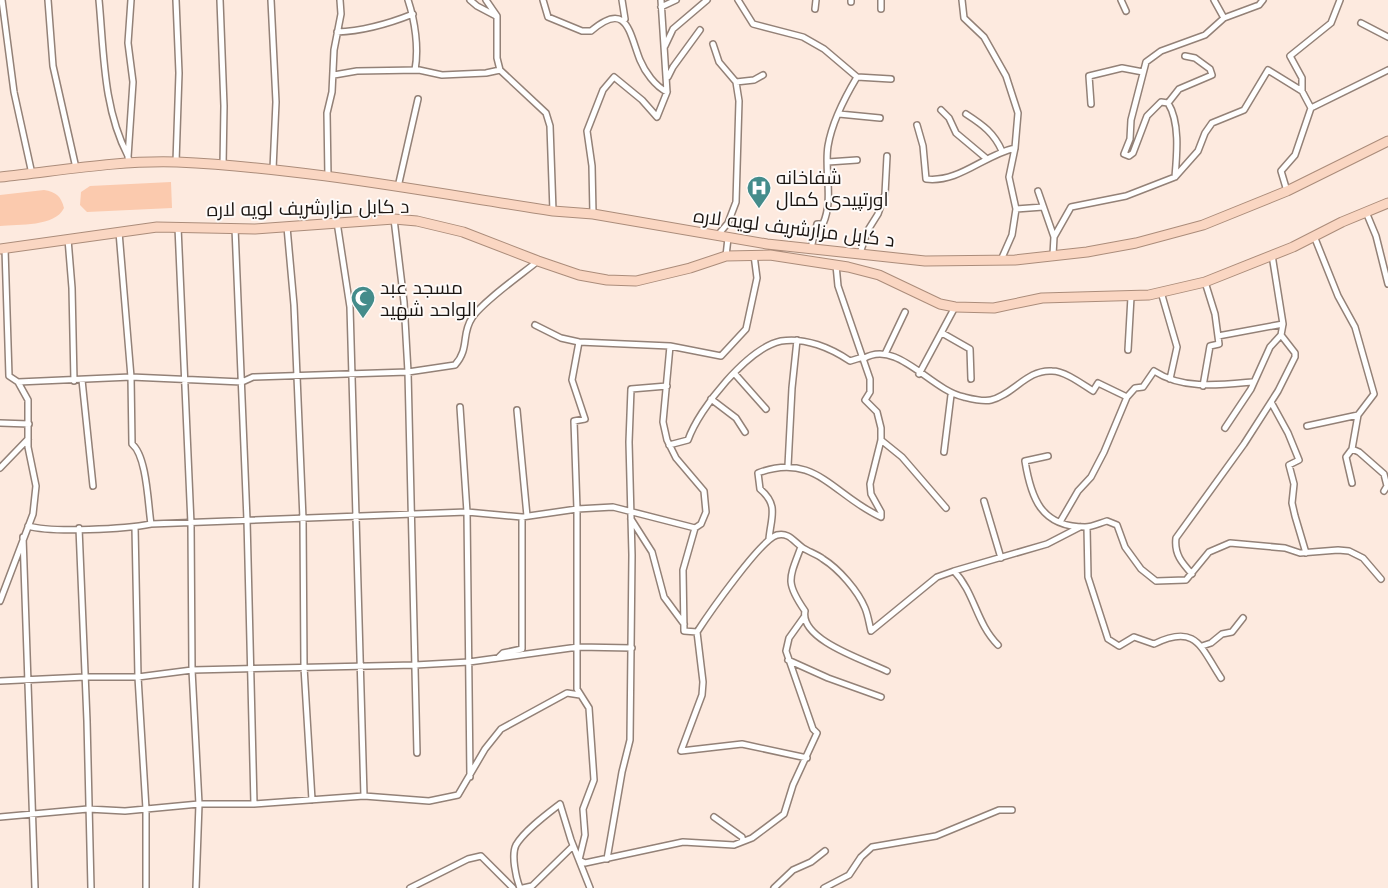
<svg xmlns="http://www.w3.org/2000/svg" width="1388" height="888" viewBox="0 0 1388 888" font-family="Jost,Cairo,sans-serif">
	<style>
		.green { fill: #fbcaae }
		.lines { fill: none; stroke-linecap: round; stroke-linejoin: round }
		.minor-casing { stroke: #938177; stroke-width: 8 }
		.trunk-casing { stroke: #ab8c7a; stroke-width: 11 }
		.minor { stroke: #fff; stroke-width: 5 }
		.trunk { stroke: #fad6c2; stroke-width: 9 }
		.labels { text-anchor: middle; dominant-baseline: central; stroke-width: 4; stroke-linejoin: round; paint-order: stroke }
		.poi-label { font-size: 19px; fill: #1b1511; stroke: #fefaf8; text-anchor: start }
		.street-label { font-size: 19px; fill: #1b1511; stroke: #fefaf8 }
	</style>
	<rect width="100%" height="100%" fill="#fdeadf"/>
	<path class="green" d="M 171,182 L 172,208 L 87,212 L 80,205 L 81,192 L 90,186 Z
		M 44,190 C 56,192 61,196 64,208 C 55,227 19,224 0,226 L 0,195 Z"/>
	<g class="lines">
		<defs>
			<path id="minor" d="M 2,0 L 14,92 L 32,174
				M 48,0 L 53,66 L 76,168
				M 99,0 C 104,53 103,108 128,156
				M 220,0 L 224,106 L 223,166
				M 271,0 L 276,102 L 273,169
				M 408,0 C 415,21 419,48 415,70
				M 470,0 L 477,6 L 496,16
				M 486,0 L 497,16 L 497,58 L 500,70 L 546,113 L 550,126 L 553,211
				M 543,0 L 548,17 L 582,31 L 591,31 C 627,0 629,32 640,60 C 645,72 655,86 667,92
				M 622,0 L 625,19
				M 738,0 L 753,24 L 803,37 L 824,49 L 857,77 L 891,79
				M 851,0 L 851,2
				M 962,0 L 964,18 L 984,37 L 1006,76 L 1018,113 L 1015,148 L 1009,177 L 1016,209 L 1012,235 L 1001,260
				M 1121,0 L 1126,11
				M 1214,0 L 1224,18
				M 661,7 L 676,0
				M 815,9 L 816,0
				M 881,9 L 881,0
				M 1361,23 L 1388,37
				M 337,32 C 364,31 388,24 413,14
				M 713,44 L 719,62 L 736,82 L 739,101 L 736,202 L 728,223 L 717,236
				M 665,46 L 673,29 L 707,0
				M 334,75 L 357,71 L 419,70 L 442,75 L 486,73 L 500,70
				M 668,77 L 673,67 L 700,30
				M 736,82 L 754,80 L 763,75
				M 1302,91 L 1302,78 L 1290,56 L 1331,23 L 1340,0
				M 1168,103 L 1179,89 L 1212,75 L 1210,69 L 1195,58 L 1185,56
				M 1091,104 L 1089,76 L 1122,68 L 1143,72
				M 941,110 L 949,118 L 956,133 L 987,159
				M 839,114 L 880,118
				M 966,114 C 983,125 994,133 1002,151
				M 917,125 L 923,146 L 926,179 C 959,183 984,155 1015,148
				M 176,162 L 179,73 L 176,0
				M 828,162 L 857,160
				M 130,164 L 128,157 L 133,82 L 128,43 L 131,0
				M 328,177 L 327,113 L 332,92 L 334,50 L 341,14 L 340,0
				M 1175,177 C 1177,154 1180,122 1168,103 L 1161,102 L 1147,116 L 1133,153 L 1129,156 L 1124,154 L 1130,139 L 1131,120 L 1146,62 L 1161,51 L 1205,35 L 1224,18 L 1259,5 L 1263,0
				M 398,187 L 418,99
				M 1038,191 L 1054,237 L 1053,255
				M 1287,191 L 1281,171 L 1295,155 L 1311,108 L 1388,70
				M 1016,209 L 1043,207
				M 1366,212 L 1376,236 L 1388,284
				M 593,214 L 592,166 L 587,131 L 603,90 L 614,77 L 642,100 L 657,117 L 667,92 L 661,0
				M 394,219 L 404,302 L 408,372 L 417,753
				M 337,222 L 350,307 L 364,796
				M 178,227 L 191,524 L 192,670 L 199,804 L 196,888
				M 287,227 L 294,305 L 303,519 L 304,667 L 312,800
				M 235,228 L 247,520 L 254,804
				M 119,232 L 131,377 L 132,444 C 147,456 148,505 151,524
				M 1314,236 L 1338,296 L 1355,327 L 1374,394 L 1358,415 L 1352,449 L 1346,457 L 1352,483
				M 1054,237 L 1071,207 L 1126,196 L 1175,177 L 1198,151 L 1205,133 L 1212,123 L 1244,110 L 1268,70 L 1302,91 L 1311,108
				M 68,239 L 72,288 L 74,381
				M 811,248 L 817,224 L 823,224 C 834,199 824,171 828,146 C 832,122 845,97 857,77
				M 860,253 L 868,230 L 878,214 L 885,194 L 887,156
				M 726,256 L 728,238
				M 1161,292 L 1177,347 L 1170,379
				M 535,325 L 561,338 L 579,342 L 670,346 L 721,356 L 746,329 L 757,278 L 754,255
				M 942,333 L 970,349 L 971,379
				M 1218,336 L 1283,324
				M 579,342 L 572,380 L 585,419 L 574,421 L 577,509 L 577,689 L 589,708 L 594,780 L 583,809 L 585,835 L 579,860 L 585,863 L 683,842 L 734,845 L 752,838 L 784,814 L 793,785 L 817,733 L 813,729 L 786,651 L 789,638 L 804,617
				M 670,346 L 663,422 L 667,440 L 676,458 L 704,491 L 706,512 L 701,524 L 695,528 L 683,570 L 684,631 L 697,632 C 708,615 761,539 777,535 C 789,532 794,542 803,548 C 809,552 817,554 823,559 C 839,569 858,591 865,608 C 868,615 869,623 871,631 L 937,577 L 954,571 C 975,593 976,623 998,645
				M 1128,350 L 1131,297
				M 885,354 L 905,312
				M 863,359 C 897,338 930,390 964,397 C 972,399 983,402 991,400 C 1013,395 1027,369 1052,371 C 1065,371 1082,384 1093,391 L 1098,383 L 1127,397
				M 735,374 L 766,409
				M 919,374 L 955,307
				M 82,380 L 93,486
				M 18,382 L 131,377 L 242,382 L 253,377 L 408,372 L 455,365 C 470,348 461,334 472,318 C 482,302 522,274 538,261
				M 1203,386 L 1210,346 L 1219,344 L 1215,314 L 1205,282
				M 711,399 L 736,418 L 745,432
				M 1271,402 L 1288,433 L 1299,460 L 1289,465 L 1294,484 L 1292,503 L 1295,516 L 1306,553
				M 460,407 L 467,512 L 470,777
				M 517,410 L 527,516
				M 0,423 L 29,424
				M 1307,426 L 1358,415
				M 1225,428 L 1251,389 L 1270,347 L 1281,335 L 1283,324 L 1272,255
				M 881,440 L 902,457 L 946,508
				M 669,445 L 688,440 C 699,408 748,348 781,341 C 805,337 831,348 850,361 L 863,357
				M 1352,449 L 1359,452 L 1384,474 L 1387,486 L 1384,491
				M 944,452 L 951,395
				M 1048,456 L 1025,461 C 1031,498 1041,527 1085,527 C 1092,527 1100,523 1107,521 L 1117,525 L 1125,547 L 1141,569 L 1156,581 L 1186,580 L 1209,552 L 1230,543 L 1285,548 L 1300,553 L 1338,550 L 1349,551 L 1363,558 L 1381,579
				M 788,466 L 792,388 L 797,340
				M 0,468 L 28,439
				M 984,501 L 1001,558
				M 631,519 L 652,552 L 664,597 L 684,624
				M 1060,522 L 1078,491 L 1091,477 L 1104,452 L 1127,397 L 1135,388 L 1143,387 L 1154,371 C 1183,390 1220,385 1252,382
				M 28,526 C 52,533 126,529 151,524 L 467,512 L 522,517 L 577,509 L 613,507 L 695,528
				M 135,527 L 138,677 L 146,809 L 146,888
				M 1087,527 L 1088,577 L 1108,639 L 1119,646 L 1134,637 L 1154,644 C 1197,623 1201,648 1221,678
				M 79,528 L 87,721 L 91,888
				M 23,537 L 35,888
				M 769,539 C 771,517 779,505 760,489 L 758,473 C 815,451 834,496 881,517 L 881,512 L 871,494 L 870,484 L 881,440 L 881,428 L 877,412 L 865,400 L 870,392 L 870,379 L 838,286 L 836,265
				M 801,547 C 789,579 785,582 805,611 C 799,640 867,661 887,671
				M 954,571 L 1047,544 L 1080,527
				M 1192,574 C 1182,563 1174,554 1176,538 L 1244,444 L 1278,391 L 1295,357 L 1295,353 L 1281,335
				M 0,601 L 33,514 L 36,486 L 28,447 L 28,400 L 18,382 L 9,376 L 5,249
				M 697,632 L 703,682 L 702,695 L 681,751 L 742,744 L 807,758
				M 1202,646 L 1211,643 L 1222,634 L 1232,632 L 1243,618
				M 499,657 L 503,653 L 522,649 L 522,517
				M 788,660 L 828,678 L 881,697
				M 0,681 L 85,677 L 138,677 L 192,670 L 415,665 L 469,662 L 578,647 L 632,648
				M 0,817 L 88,809 L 125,811 L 199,804 L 254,804 L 364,796 L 429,801 L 458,795 L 485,749 L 501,729 L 567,693 L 580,695
				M 714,817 L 742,837 L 743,841
				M 607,859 L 622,772 L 630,740 L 632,555 L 629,442 L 631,389 L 667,386
				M 410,888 L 468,859 L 481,856 L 513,888
				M 520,888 C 516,878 511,855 516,845 C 524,831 547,814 560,804 L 571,840 L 590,888
				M 523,888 L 532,886 L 573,846
				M 774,888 L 793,870 L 811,862 L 825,851
				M 824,888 L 849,875 L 861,857 L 872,847 L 936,836 L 999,810 L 1012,810"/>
			<path id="trunk" d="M 0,177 C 58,171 119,160 177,162 C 304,168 428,192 553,211 L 593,214 L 767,244 L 925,261 L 1015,260 L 1087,252 L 1136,243 L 1203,225 L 1287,191 L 1388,141
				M 0,249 L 157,227 L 255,229 L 394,219 L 417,221 L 463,232 L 538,261 L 579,275 L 607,280 L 636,281 L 690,268 L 726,256 L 770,255 L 848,267 L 879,275 L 940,304 L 955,307 L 994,308 L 1042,298 L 1149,295 L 1205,282 L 1293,247 L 1342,222 L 1388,203"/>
		</defs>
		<use href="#minor" class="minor-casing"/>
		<use href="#trunk" class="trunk-casing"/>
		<use href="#minor" class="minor"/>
		<use href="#trunk" class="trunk"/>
	</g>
	<defs>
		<symbol id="hospital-pin" viewBox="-11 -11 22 30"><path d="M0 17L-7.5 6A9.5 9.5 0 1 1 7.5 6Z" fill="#448c8b" stroke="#fefaf8"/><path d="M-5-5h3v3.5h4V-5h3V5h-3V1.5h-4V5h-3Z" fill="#fff"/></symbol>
		<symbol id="mosque-pin" viewBox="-11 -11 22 30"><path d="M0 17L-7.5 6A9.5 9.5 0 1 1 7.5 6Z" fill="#448c8b" stroke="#fefaf8"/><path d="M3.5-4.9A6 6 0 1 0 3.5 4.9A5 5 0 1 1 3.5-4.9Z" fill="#fff"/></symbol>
	</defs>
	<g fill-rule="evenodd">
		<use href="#hospital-pin" x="745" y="174" width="28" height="38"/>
		<use href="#mosque-pin" x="349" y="284" width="28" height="38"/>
	</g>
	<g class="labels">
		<g class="poi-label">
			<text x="776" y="177">شفاخانه<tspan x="776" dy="22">اورتپیدی کمال</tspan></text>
			<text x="380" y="287">مسجد عبد<tspan x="380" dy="22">الواحد شهید</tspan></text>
		</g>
		<g class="street-label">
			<text transform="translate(308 208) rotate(-1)">د کابل مزارشریف لویه لاره</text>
			<text transform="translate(794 228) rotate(7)">د کابل مزارشریف لویه لاره</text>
		</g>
	</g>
</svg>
